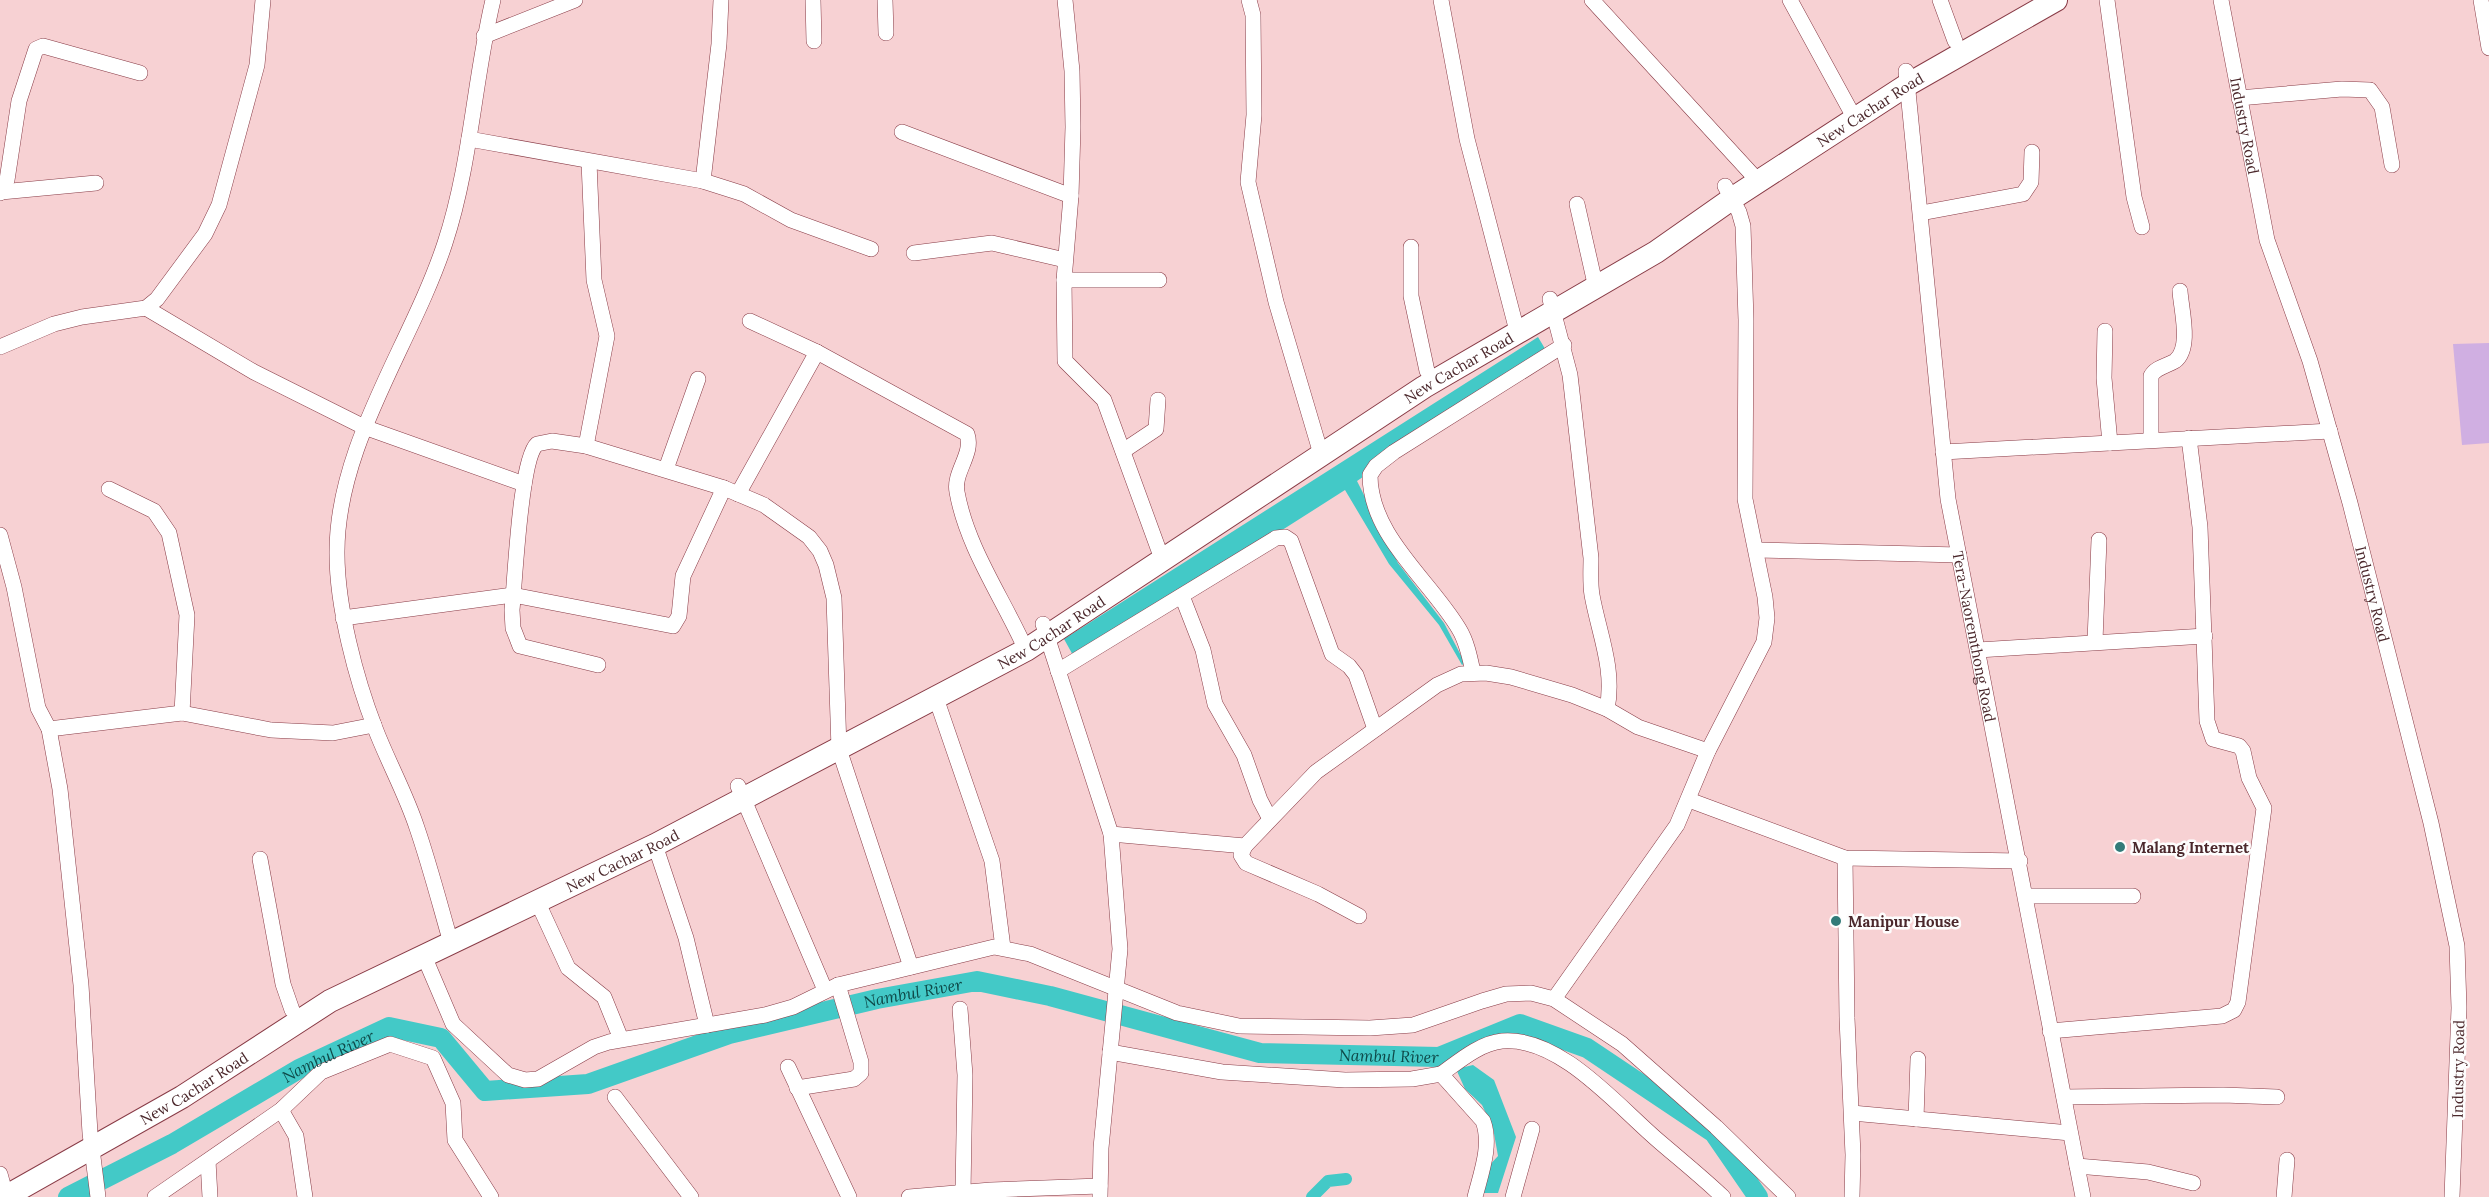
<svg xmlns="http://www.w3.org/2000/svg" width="2489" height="1197" viewBox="0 0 2489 1197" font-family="Lora,serif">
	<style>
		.green { fill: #d0afe2 }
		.water { fill: #43c9c7 }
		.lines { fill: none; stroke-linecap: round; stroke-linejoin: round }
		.canal { stroke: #43c9c7; stroke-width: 12 }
		.river { stroke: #43c9c7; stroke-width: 20 }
		.minor-casing { stroke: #883b46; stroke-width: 16 }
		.highway-casing { stroke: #883b46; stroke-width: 24 }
		.minor { stroke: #fff; stroke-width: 15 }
		.highway { stroke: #fff; stroke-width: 22 }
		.poi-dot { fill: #327b79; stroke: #fdfdfd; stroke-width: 2 }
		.labels { text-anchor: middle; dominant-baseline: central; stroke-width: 5; stroke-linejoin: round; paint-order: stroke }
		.street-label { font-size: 15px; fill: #4b282c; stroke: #fdfdfd }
		.poi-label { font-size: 15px; font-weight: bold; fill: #4b282c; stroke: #fdfdfd; text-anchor: start }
		.water-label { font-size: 16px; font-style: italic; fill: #0e4948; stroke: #fdfdfd }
	</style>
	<rect width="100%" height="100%" fill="#f7d1d3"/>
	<path class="green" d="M 2489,343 L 2489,443 L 2462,445 L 2453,344 Z"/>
	<path class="water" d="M 1538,337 L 1547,352 L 1357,481 L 1398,563 L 1444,623 L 1465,663 L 1462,665 L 1439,625 L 1389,564 L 1345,490 L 1182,594 L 1074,657 L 1064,639 Z
		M 1473,1065 L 1494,1080 L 1516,1137 L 1498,1193 L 1480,1193 L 1485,1170 L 1498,1156 L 1493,1128 L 1482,1105 L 1465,1089 L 1456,1069 Z"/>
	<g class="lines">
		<path class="canal" d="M 1312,1197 L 1328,1181 L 1346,1179"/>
		<path class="river" id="s1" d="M 68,1197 L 172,1144 L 299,1069 L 389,1027 L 441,1038 L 485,1091 L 588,1084 L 729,1034 L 877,999 L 977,981 L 1050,996 L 1260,1053 L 1439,1057 L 1520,1024 L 1587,1048 L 1714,1133 L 1758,1197"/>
		<defs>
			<g id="minor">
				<path d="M 813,0 L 814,41"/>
				<path d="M 885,0 L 886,33"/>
				<path d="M 1065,0 L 1072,71 L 1073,127 L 1071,196 L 1064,280 L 1065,361 L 1104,400 L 1162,559"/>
				<path d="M 1249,0 L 1253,15 L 1254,115 L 1248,182 L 1276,302 L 1321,454"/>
				<path d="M 1441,0 L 1467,139 L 1517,331"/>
				<path d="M 1592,0 L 1759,182"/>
				<path d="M 1790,0 L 1855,119"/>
				<path d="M 1940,0 L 1955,41"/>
				<path d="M 2107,0 L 2134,197 L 2142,227"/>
				<path id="s2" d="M 2221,0 L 2267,240 L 2310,361 L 2350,503 L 2431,823 L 2457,946 L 2459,1008 L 2452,1197"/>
				<path d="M 2481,0 L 2489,48"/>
				<path d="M 484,36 L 575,0"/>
				<path id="s3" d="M 1906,71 L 1948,499 L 2083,1197"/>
				<path d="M 2239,98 L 2342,89 L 2370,90 L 2382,107 L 2392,165"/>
				<path d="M 902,132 L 1071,196"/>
				<path d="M 469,139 L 703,181 L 744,194 L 791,220 L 871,249"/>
				<path d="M 703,181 L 719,44 L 721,0"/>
				<path d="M 1,192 L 96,183"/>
				<path d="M 0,193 L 7,180 L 19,101 L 36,49 L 43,46 L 140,73"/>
				<path d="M 1577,204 L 1596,288"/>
				<path d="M 1921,213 L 2023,194 L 2031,182 L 2032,152"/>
				<path d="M 1411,247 L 1411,296 L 1427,371"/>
				<path d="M 914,253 L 992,243 L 1065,260"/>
				<path d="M 1064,280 L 1159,280"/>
				<path d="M 1550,299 L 1570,375 L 1591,558 C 1591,570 1590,583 1592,595 C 1599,634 1615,669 1607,709"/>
				<path d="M 146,308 L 254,372 L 364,427 L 524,484"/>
				<path d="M 2105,331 L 2104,378 L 2110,443"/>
				<path d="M 0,347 L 54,324 L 82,317 L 146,308 L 157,299 L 205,234 L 219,205 L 257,65 L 263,0"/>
				<path d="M 817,352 L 967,434 C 974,454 953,472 957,492 C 967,548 1003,598 1026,650"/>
				<path d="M 2151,440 L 2151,376 C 2156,367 2167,366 2175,361 C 2192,348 2181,309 2180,291"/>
				<path d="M 586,446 L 607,336 L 594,280 L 589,162"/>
				<path d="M 1123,451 L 1156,429 L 1158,400"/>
				<path d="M 1943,452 L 2330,431"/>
				<path d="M 666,469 L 698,379"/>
				<path d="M 109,489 L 154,511 L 169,533 L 187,615 L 182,713"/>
				<path d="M 738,494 L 817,352 L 750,321"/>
				<path d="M 0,535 L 14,587 L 38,708 L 49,729 L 60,789 L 81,985 L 90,1133 L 98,1197"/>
				<path d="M 1757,550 L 1959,555"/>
				<path d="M 1182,596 L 1203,650 L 1215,704 L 1244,755 L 1260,800 L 1270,819"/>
				<path d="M 343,618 L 513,595 L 673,626 L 679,616 L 683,576 L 724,488"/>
				<path d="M 1043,624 L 1111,834 L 1120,949 L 1101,1148 L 1100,1197"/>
				<path d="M 2095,641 L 2099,540"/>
				<path d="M 1978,650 L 2205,636"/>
				<path d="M 598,665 L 520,646 L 513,628 L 512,610 C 515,581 520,459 537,444 L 552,441 L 586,446 L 724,488 L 764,505 L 809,537 L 820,551 L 826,565 L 834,598 L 839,749 L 911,967"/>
				<path d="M 1058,671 L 1276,538 L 1285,537 L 1291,541 L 1332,654 L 1349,666 L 1356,675 L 1375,729"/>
				<path d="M 1473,672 C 1470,658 1467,642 1459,629 C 1430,580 1370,536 1370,475 L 1376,466 L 1394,452 L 1564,345"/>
				<path d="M 936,698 L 992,861 L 1003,948"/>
				<path d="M 49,729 L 182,713 L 271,730 L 333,733 L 374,725"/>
				<path d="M 738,786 L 825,990"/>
				<path d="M 1689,800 L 1845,858 L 2020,861"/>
				<path d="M 1111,834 L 1245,846 L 1316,772 L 1437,685 L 1461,674 L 1486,673 L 1511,677 L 1572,695 L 1607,709 L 1638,727 L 1708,751"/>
				<path d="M 655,845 L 686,938 L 707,1025"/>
				<path d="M 1245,846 L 1241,855 L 1246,863 L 1318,894 L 1359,916"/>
				<path d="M 1845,858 L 1847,1018 L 1853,1155 L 1852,1197"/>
				<path d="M 260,859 L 283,984 L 292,1010"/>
				<path d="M 2026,896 L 2133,896"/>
				<path d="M 538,903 L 568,968 L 604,997 L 621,1039"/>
				<path d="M 451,943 C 440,905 430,866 417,828 C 406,794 388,762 375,728 C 356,679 337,607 337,554 C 336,445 412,344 445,243 C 471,164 474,80 493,0"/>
				<path d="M 424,956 L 453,1024 L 508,1075 L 525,1080 L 538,1079 L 594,1047 L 609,1042 L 765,1015 L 793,1007 L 838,985 L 994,947 L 1030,954 L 1177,1013 L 1239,1026 L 1370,1028 L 1413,1025 L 1482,1001 L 1506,994 L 1531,993 L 1554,999 L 1622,1044 L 1716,1127 L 1788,1197"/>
				<path d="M 1554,999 L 1677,825 L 1708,751 L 1764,642 L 1767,618 L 1765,597 L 1745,499 L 1746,320 L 1743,226 L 1739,212 L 1725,186"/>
				<path d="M 960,1009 L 965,1075 L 963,1192"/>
				<path d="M 2050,1031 L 2222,1016 L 2234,1010 L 2238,1002 L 2264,808 L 2249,778 L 2243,751 L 2239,746 L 2213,739 L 2207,721 L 2200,527 L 2189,438"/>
				<path d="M 1110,1052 L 1222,1072 L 1345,1080 L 1412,1079 L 1441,1074 L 1483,1121 C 1492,1145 1481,1173 1475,1197"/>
				<path d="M 788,1067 L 849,1197"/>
				<path d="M 1441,1074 C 1458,1062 1480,1043 1502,1041 C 1561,1036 1619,1108 1661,1143 C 1682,1161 1703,1178 1723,1197"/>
				<path d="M 797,1088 L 854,1079 L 861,1073 L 861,1062 L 838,985"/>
				<path d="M 615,1097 L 691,1197"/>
				<path d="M 2064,1097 L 2223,1095 L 2277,1097"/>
				<path d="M 281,1110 L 296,1136 L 305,1197"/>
				<path d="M 1852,1113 L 2070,1133"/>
				<path d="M 1916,1119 L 1918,1059"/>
				<path d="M 208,1161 L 210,1197"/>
				<path d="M 2077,1166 L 2148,1172 L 2193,1183"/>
				<path d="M 0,1174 L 3,1185"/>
				<path d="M 155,1197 L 281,1110 L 321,1072 L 390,1044 L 433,1058 L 453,1103 L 455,1140 L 491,1197"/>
				<path d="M 909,1197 L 991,1190 L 1100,1186"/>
				<path d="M 1513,1197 L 1532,1129"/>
				<path d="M 2284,1197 L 2287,1160"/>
			</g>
			<g id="highway">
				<path id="s4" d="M 5,1197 L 182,1097 L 330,1001 L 655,845 L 1026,650 L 1424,387 L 1656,252 L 1733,198 L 1907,85 L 2056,0"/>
			</g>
		</defs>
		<use href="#minor" class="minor-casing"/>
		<use href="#highway" class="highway-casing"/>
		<use href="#minor" class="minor"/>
		<use href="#highway" class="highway"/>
	</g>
	<g class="poi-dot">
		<circle cx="2120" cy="847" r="6"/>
		<circle cx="1836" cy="921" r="6"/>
	</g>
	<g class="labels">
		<g class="street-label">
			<text stroke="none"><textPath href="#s4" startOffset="2162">New Cachar Road</textPath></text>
			<text stroke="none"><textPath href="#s2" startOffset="128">Industry Road</textPath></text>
			<text stroke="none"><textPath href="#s4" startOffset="1676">New Cachar Road</textPath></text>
			<text stroke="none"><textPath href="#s2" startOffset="614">Industry Road</textPath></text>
			<text stroke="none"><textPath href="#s4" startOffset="1190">New Cachar Road</textPath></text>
			<text stroke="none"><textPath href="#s3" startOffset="570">Tera-Naoremthong Road</textPath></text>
			<text stroke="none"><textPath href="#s4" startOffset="704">New Cachar Road</textPath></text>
			<text transform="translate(2458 1069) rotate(-89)">Industry Road</text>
			<text stroke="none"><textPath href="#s4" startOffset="218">New Cachar Road</textPath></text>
		</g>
		<g class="poi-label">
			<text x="2132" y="847">Malang Internet</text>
			<text x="1848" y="921">Manipur House</text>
		</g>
		<g class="water-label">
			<text stroke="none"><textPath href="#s1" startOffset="927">Nambul River</textPath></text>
			<text stroke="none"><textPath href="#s1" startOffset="1413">Nambul River</textPath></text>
			<text stroke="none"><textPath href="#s1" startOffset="296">Nambul River</textPath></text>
		</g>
	</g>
</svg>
